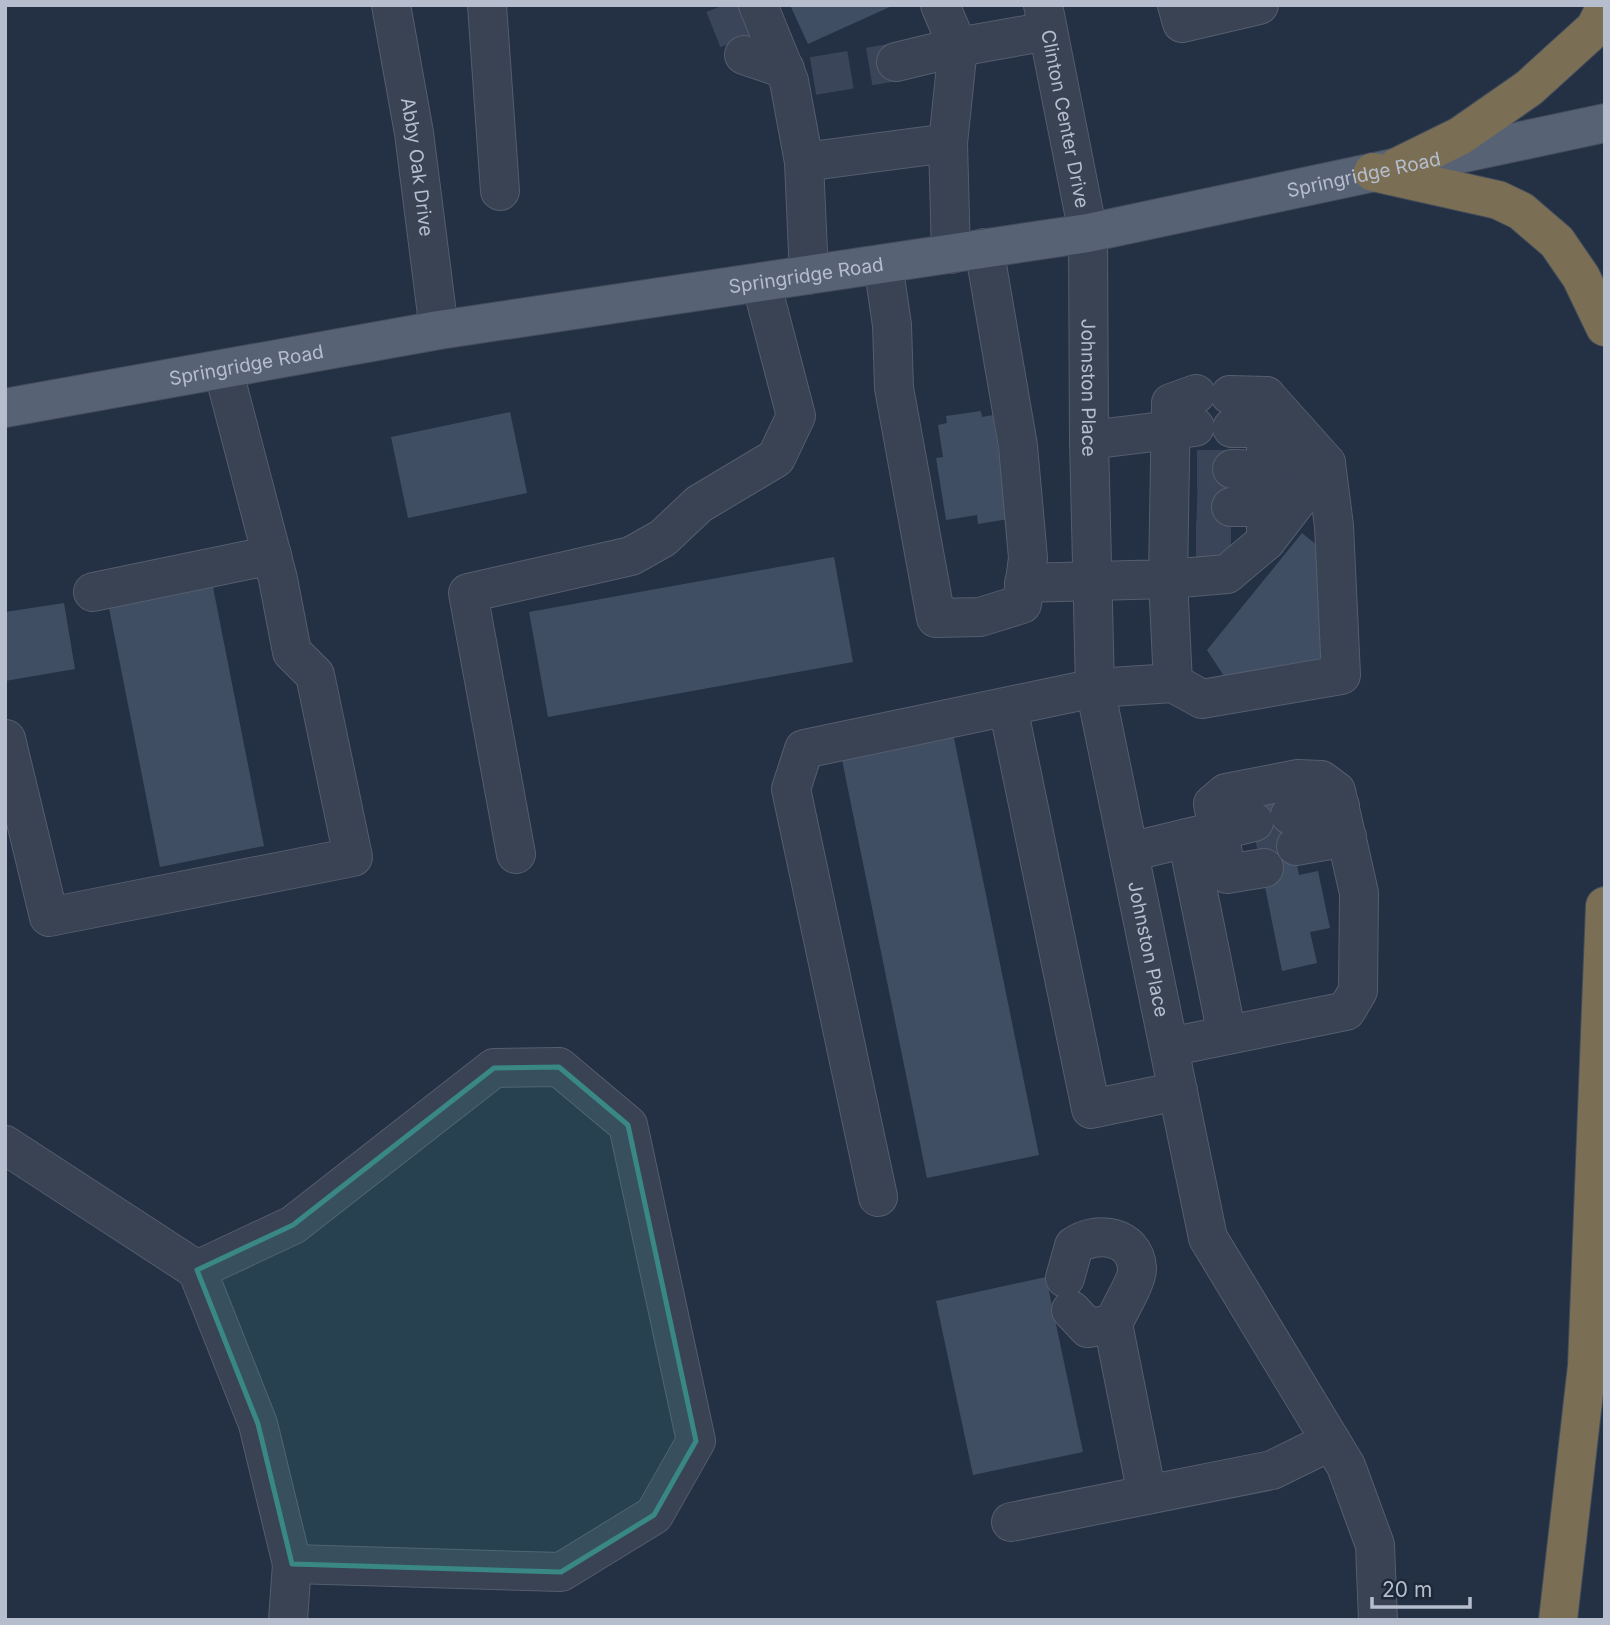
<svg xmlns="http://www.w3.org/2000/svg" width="1610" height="1625" viewBox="0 0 1610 1625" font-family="Inter,sans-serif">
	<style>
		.building { fill: #404e64 }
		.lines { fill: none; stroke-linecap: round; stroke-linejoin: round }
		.minor-tunnel { stroke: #3a4559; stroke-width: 38; stroke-dasharray: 38 19; stroke-linecap: butt }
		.minor-casing { stroke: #545e6e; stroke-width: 40 }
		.major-casing { stroke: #434c5d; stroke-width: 40 }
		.highway-casing { stroke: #404b5b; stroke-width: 40 }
		.minor { stroke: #394354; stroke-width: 38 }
		.major { stroke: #576274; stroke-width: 38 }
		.highway { stroke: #7a6e55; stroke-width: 38 }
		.marked { fill: #398886; fill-opacity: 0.2; stroke: #398886; stroke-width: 5; stroke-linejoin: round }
		.labels { text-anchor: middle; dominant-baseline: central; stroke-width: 5; stroke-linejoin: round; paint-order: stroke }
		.street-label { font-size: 19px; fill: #b6becd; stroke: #1d2839 }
	</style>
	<rect width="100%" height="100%" fill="#243044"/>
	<path class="building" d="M 790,5 L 894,5 L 808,44 Z
		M 981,411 L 982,417 L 993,415 L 999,454 L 1004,453 L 1009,519 L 978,524 L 977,515 L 946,520 L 936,458 L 943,457 L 938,425 L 947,423 L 946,416 Z
		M 510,412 L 527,493 L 408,518 L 391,437 Z
		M 1302,533 L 1323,550 L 1327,651 L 1311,667 L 1224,676 L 1207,650 Z
		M 834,557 L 853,662 L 548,717 L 529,612 Z
		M 213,587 L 264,846 L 160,867 L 109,608 Z
		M 64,603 L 75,669 L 5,681 L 5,612 Z
		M 953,733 L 1039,1155 L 927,1178 L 841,755 Z
		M 1281,786 L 1299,875 L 1318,871 L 1330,928 L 1310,932 L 1317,963 L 1282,971 L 1246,793 Z
		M 1046,1277 L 1083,1452 L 973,1475 L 936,1301 Z"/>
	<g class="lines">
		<path class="minor-tunnel" d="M 724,5 L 744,55
			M 813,76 L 896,62
			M 1197,469 L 1232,469
			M 1197,506 L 1231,507
			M 1196,540 L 1231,540
			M 1256,837 L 1293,830"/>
		<defs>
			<g id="minor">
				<path id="s1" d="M 391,5 L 414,133 L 439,330"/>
				<path d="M 487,5 L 500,191"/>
				<path d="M 758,5 L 789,81 L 804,162 L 809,275"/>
				<path d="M 940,5 L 958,47 L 1048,31"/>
				<path id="s2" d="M 1043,5 L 1088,233 L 1089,440 L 1095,688 L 1208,1238 L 1346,1466 L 1375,1545 L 1378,1620"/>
				<path d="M 1177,5 L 1182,23 L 1259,5"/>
				<path d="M 744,55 L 785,69"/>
				<path d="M 896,62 L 958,47 L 948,143 L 951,254"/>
				<path d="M 804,162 L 948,143"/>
				<path d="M 883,264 L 892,325 L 894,388 L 936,618 L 980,617 L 1022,604 L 1028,558 L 1018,446 L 984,248"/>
				<path d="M 1232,428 L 1266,428 L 1287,441"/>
				<path d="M 1089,440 L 1195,427"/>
				<path d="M 1232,469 L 1266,470 L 1292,467"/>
				<path d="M 1231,507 L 1266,507 L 1287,492"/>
				<path d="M 1266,541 L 1266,396"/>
				<path d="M 1024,583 L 1168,579 L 1171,403 L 1196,394"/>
				<path d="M 93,592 L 272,555"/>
				<path d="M 1173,683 L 1168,579 L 1227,574 L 1266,541 L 1326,463"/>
				<path d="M 1008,707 L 1091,1109 L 1178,1091"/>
				<path d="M 6,739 L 49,917 L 353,857 L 315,675 L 292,652 L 278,579 L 223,369"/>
				<path d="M 1290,815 L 1340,806"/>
				<path d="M 1187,838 L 1227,1035"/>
				<path d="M 1296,846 L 1347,837"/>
				<path d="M 1129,852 L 1254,822"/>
				<path d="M 516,854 L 468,593 L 631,556 L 663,538 L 699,504 L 776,458 L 796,416 L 761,282"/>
				<path d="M 1169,1047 L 1346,1011 L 1358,991 L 1359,893 L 1336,791 L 1321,780 L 1298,779 L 1226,793 L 1213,804 L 1227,874 L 1264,868"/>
				<path d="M 5,1145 L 197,1270 L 258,1424 L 292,1564 L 288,1620"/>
				<path d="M 878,1197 L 791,789 L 804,749 L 1095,688 L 1173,683 L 1202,699 L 1341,675 L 1334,526 L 1326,463 L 1266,396 L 1230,395"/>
				<path d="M 197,1270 L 293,1225 L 494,1068 L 559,1067 L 628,1125 L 696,1441 L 654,1515 L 561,1572 L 292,1564"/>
				<path d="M 1065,1278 L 1074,1246 C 1096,1230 1135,1235 1137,1268 C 1138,1280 1118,1312 1113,1324 L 1088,1328 L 1071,1310"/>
				<path d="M 1113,1324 L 1147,1495"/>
				<path d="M 1011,1522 L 1272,1470 L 1331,1441"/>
			</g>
			<g id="major">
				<path id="s3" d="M 5,408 L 439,330 L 1088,233 L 1605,123"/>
			</g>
			<path id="highway" d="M 1397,167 L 1460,136 L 1529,88 L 1595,28 L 1605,8
				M 1373,172 L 1498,200 L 1521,211 L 1557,242 L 1581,277 L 1605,327
				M 1558,1620 L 1587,1366 L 1605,906"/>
		</defs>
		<use href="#minor" class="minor-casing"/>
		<use href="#major" class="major-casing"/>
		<use href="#highway" class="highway-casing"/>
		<use href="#minor" class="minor"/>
		<use href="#major" class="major"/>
		<use href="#highway" class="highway"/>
	</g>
	<path class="marked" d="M 559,1067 L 628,1125 L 696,1441 L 654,1515 L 561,1572 L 292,1564 L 258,1424 L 197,1270 L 293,1225 L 494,1068 Z"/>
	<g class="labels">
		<g class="street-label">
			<text stroke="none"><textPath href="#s2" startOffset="116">Clinton Center Drive</textPath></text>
			<text stroke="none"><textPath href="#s1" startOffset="164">Abby Oak Drive</textPath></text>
			<text stroke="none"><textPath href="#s3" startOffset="1379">Springridge Road</textPath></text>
			<text stroke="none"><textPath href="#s3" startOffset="812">Springridge Road</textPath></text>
			<text stroke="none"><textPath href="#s3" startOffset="245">Springridge Road</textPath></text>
			<text stroke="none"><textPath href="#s2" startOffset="387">Johnston Place</textPath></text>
			<text stroke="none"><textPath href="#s2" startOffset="954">Johnston Place</textPath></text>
		</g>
	</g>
	<rect width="1610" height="1625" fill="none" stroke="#b6becd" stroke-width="14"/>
	<path d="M1372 1597v10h98v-10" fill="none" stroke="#b6becd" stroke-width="3.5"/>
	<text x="1382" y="1597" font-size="21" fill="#b6becd" stroke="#1d2839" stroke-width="5" paint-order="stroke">20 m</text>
</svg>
